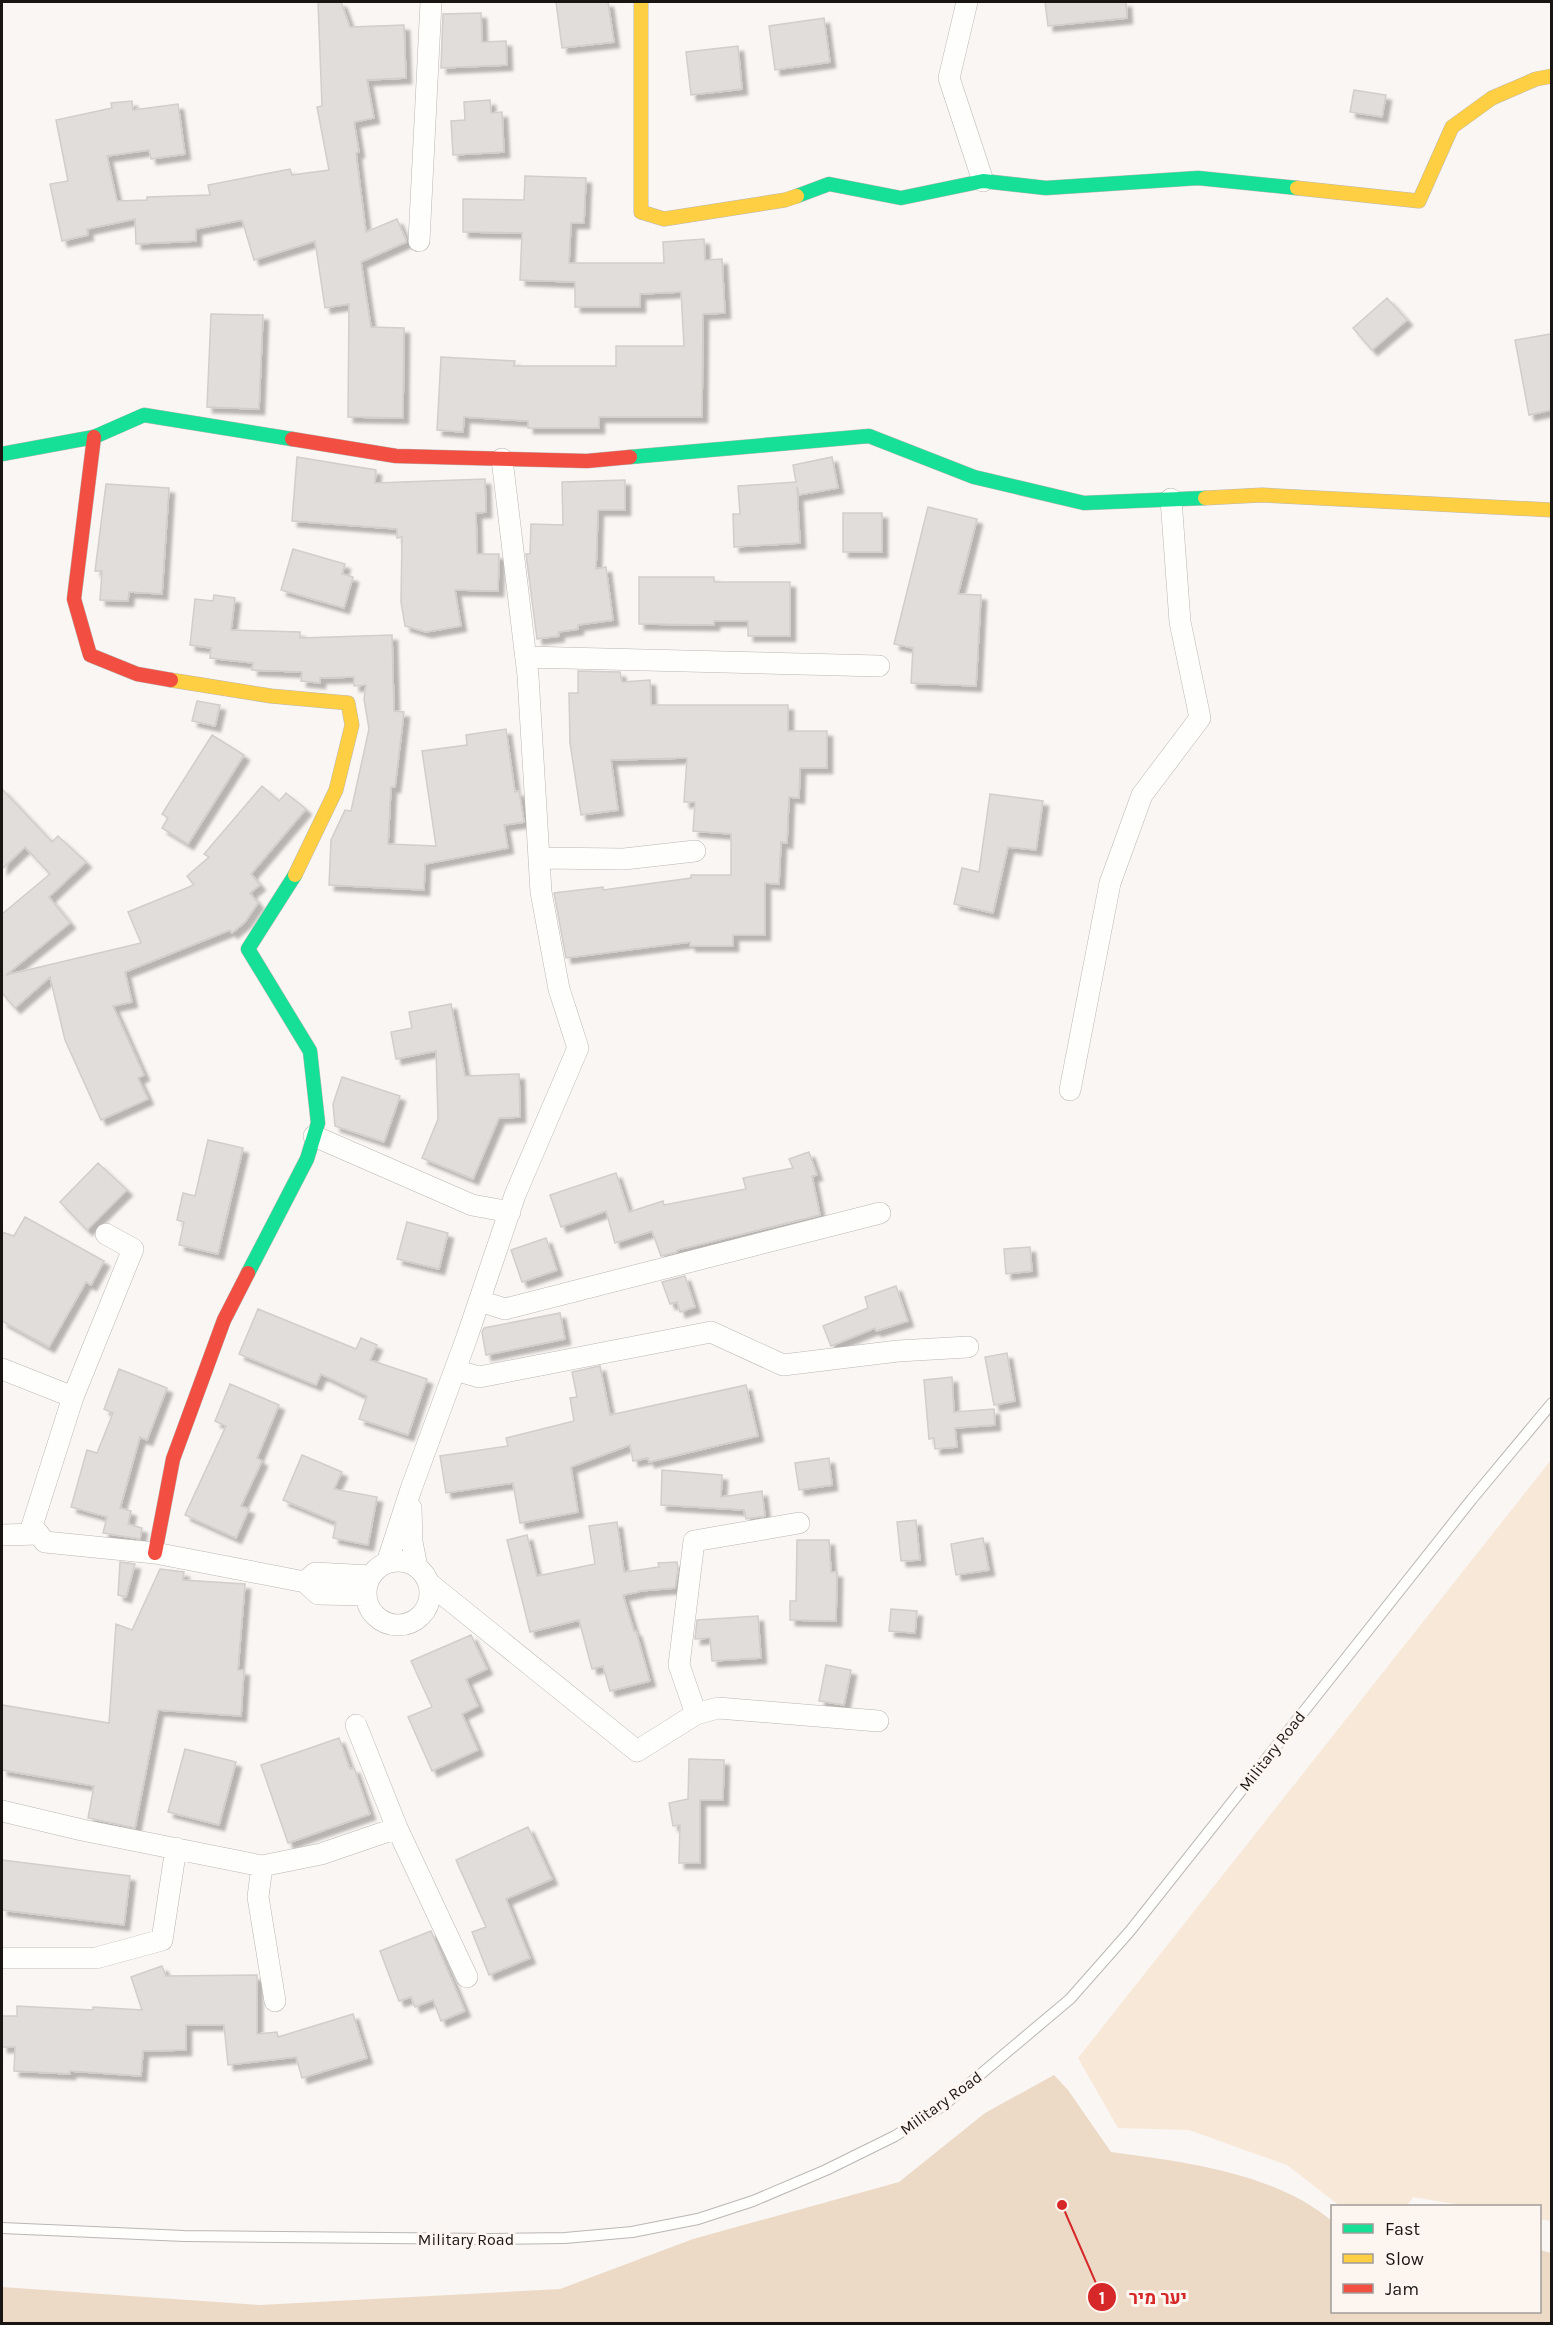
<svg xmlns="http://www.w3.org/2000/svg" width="1553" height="2325" viewBox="0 0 1553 2325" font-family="Karla,Heebo,sans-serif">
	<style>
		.green { fill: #f8e8d8 }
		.forest { fill: #ecdac7 }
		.building { fill: #e0ddda; stroke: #d1cecb; stroke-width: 1.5; filter: url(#shadow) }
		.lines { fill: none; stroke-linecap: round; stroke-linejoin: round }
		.lane-casing { stroke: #bab7b4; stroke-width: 12 }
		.street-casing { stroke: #bab7b4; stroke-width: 22 }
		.fast-casing { stroke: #bab7b4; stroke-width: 15 }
		.slow-casing { stroke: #bab7b4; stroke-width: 15 }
		.jam-casing { stroke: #bab7b4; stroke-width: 15 }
		.lane { stroke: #fefefd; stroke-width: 10 }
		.street { stroke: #fefefd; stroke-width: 21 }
		.fast { stroke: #16e098; stroke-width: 14 }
		.slow { stroke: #ffcf43; stroke-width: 14 }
		.jam { stroke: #f24e42; stroke-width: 14 }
		.labels { text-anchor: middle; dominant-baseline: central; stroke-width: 6; stroke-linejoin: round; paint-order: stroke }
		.street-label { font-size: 16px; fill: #181513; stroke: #fdf6f0 }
		.leader { fill: none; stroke: #d62828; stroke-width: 2 }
		.callout-dot { fill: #d62828; stroke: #fdf6f0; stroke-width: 2 }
		.mark-label { font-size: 18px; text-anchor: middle; font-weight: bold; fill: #fff }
		.callout-label { font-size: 18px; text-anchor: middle; font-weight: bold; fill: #d62828; stroke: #fdf6f0; stroke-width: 6; stroke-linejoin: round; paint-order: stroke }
	</style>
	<defs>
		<filter id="shadow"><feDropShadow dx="5.5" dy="5.5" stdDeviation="1.5" flood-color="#0004"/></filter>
	</defs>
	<rect width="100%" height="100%" fill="#faf6f3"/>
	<path class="green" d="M 1551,1460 L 1551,2221 L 1540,2219 L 1540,2206 L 1466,2206 L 1413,2197 L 1407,2206 L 1340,2206 L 1287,2165 L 1189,2130 L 1118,2128 L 1078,2058 Z"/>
	<path class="forest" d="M 1054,2075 L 1068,2090 L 1111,2152 C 1184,2162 1273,2172 1332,2221 L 1332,2312 L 1540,2312 L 1540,2250 L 1551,2253 L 1551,2323 L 2,2323 L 2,2287 L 260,2305 L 560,2289 L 693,2239 L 899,2182 L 985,2113 Z"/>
	<path class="building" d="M 318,2 L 341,2 L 350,27 L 404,25 L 406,78 L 367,80 L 374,118 L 354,122 L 359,152 L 356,153 L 366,232 L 397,219 L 406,240 L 406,242 L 361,262 L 371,327 L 404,328 L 403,418 L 348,417 L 349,304 L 325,308 L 315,241 L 254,260 L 242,220 L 196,229 L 196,241 L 136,244 L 135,219 L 87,229 L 88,235 L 62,241 L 50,184 L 68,181 L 56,120 L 112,108 L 111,103 L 132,101 L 133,110 L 178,104 L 185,154 L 151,159 L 149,150 L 107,156 L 117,201 L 147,200 L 147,197 L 210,195 L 208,185 L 290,169 L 292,175 L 329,170 L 317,107 L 322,106 Z
		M 556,2 L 608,2 L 614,42 L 562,48 Z
		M 1045,2 L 1126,2 L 1127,18 L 1048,26 Z
		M 481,13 L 482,42 L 506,41 L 507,65 L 441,68 L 443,14 Z
		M 824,18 L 830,62 L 775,70 L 769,26 Z
		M 738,46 L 742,89 L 691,95 L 686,52 Z
		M 1354,90 L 1386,95 L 1382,117 L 1350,112 Z
		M 490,100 L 491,113 L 502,112 L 504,152 L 453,155 L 451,121 L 465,120 L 464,102 Z
		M 525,176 L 586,178 L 584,223 L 571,223 L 569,263 L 664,263 L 663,242 L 704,239 L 705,260 L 722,259 L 725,313 L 703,314 L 702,417 L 599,417 L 599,428 L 528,428 L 528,421 L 464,417 L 463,432 L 437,430 L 441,357 L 515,361 L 514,366 L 616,366 L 616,346 L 684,346 L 681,292 L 640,294 L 640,307 L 575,307 L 575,282 L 520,280 L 522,233 L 463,232 L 463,199 L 524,200 Z
		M 1387,298 L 1407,320 L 1372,350 L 1353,328 Z
		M 211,314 L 263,315 L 259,409 L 207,407 Z
		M 1551,334 L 1551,410 L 1529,415 L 1515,340 Z
		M 297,457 L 376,470 L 375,483 L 485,479 L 486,512 L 476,513 L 477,554 L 499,554 L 498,591 L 455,590 L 461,626 L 426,632 L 405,626 L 401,602 L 402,537 L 397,538 L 397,529 L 292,521 Z
		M 832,457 L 838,488 L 799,495 L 797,487 L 800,543 L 734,547 L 733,514 L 740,514 L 738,486 L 796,482 L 793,465 Z
		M 625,480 L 625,510 L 598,510 L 596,569 L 606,567 L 613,620 L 578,625 L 578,629 L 558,632 L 559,636 L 537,639 L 526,554 L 530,554 L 531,524 L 563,525 L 562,482 Z
		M 106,484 L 169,488 L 162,594 L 129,592 L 128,601 L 100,600 L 102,571 L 95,571 Z
		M 928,507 L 977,519 L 958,594 L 981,595 L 976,686 L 911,683 L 913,648 L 894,644 Z
		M 843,513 L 882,513 L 882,552 L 843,552 Z
		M 293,549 L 345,564 L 342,574 L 353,577 L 344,608 L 281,590 Z
		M 639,577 L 714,577 L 714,582 L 790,582 L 790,636 L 748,636 L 748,621 L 714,621 L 714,625 L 639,624 Z
		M 214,595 L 235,598 L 231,630 L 300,632 L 300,638 L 392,635 L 394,711 L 404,712 L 395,787 L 391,787 L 388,844 L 436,846 L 422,751 L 467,745 L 466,735 L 506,729 L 515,792 L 519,791 L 524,822 L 504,825 L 508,848 L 425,864 L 424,890 L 329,885 L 331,840 L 345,810 L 351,811 L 369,729 L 364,699 L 366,685 L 354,686 L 354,677 L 320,678 L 320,683 L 301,681 L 302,672 L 252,670 L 253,663 L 210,658 L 211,648 L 190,645 L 195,599 L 213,601 Z
		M 578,671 L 620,672 L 622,682 L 650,680 L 651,705 L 788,705 L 788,731 L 827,731 L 827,768 L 800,768 L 799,798 L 789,797 L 787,843 L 781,842 L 779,884 L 765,883 L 765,935 L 733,935 L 733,946 L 690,946 L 690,942 L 566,958 L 554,893 L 603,887 L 603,890 L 691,878 L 691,875 L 731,875 L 731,834 L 693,831 L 695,802 L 684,802 L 687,758 L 611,760 L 618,810 L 581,815 L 570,743 L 569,693 L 578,693 Z
		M 197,701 L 220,705 L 215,726 L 192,721 Z
		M 212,735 L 244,755 L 188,844 L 162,828 L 168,818 L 162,814 Z
		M 262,786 L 279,801 L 286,793 L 306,809 L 251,874 L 260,885 L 250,893 L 258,903 L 245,922 L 232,933 L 230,930 L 125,972 L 132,1002 L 113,1006 L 144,1075 L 138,1078 L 148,1099 L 101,1120 L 65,1040 L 50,977 L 15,1008 L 2,993 L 2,914 L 50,874 L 25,847 L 2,869 L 2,789 L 52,842 L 58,836 L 86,862 L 49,897 L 70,923 L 6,975 L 141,943 L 128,912 L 194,885 L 187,876 L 209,857 L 204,854 Z
		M 990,794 L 1043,801 L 1036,850 L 1008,847 L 993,913 L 954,904 L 962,868 L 979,872 Z
		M 451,1004 L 465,1076 L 519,1074 L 520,1117 L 499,1118 L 473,1179 L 422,1158 L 438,1119 L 436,1051 L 396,1059 L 391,1032 L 412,1028 L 409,1012 Z
		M 342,1077 L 400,1096 L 384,1142 L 335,1126 L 333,1104 Z
		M 208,1140 L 243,1148 L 218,1254 L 179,1245 L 184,1222 L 177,1220 L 183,1193 L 195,1196 Z
		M 809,1152 L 817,1175 L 812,1176 L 820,1215 L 677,1250 L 677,1252 L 661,1256 L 652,1231 L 615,1243 L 606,1211 L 561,1227 L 550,1195 L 616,1173 L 629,1212 L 663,1201 L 664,1205 L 746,1189 L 743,1178 L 793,1168 L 789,1159 Z
		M 98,1163 L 127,1190 L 87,1230 L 60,1202 Z
		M 25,1217 L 104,1261 L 91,1285 L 86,1282 L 49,1347 L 2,1321 L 2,1232 L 14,1236 Z
		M 407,1222 L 448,1233 L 439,1269 L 397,1259 Z
		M 546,1238 L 557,1270 L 522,1282 L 511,1250 Z
		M 1030,1247 L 1032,1271 L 1006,1274 L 1004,1249 Z
		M 685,1276 L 695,1307 L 680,1312 L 677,1302 L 670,1304 L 662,1282 Z
		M 896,1286 L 908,1321 L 876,1331 L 875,1328 L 831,1346 L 823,1326 L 868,1308 L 865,1297 Z
		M 258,1309 L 356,1349 L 361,1338 L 377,1345 L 370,1360 L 427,1379 L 408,1435 L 359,1419 L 367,1396 L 321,1374 L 316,1385 L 239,1354 Z
		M 560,1313 L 565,1339 L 486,1355 L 482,1332 L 484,1328 Z
		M 1007,1353 L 1015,1401 L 994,1405 L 985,1357 Z
		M 600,1366 L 610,1415 L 746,1385 L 758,1436 L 649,1462 L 648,1458 L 633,1461 L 630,1445 L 571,1467 L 578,1512 L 520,1523 L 513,1483 L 446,1493 L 440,1456 L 508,1446 L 506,1438 L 574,1421 L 570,1398 L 577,1397 L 572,1372 Z
		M 119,1369 L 167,1388 L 147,1440 L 140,1437 L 120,1508 L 131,1511 L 128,1524 L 142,1528 L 140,1539 L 103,1533 L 107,1517 L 71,1507 L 87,1450 L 97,1453 L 113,1413 L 104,1409 Z
		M 952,1377 L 954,1412 L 994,1409 L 995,1425 L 955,1428 L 957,1447 L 935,1449 L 934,1438 L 929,1439 L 924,1380 Z
		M 230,1384 L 279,1405 L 257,1458 L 262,1461 L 241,1506 L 249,1509 L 236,1538 L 185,1515 L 226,1426 L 215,1421 Z
		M 302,1455 L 342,1472 L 334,1489 L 377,1497 L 368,1545 L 333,1538 L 336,1522 L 283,1500 Z
		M 829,1458 L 832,1485 L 799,1490 L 795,1463 Z
		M 662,1470 L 722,1475 L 721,1497 L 762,1491 L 765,1516 L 746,1519 L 744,1510 L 661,1505 Z
		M 916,1520 L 920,1560 L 901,1561 L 897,1522 Z
		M 617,1522 L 624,1572 L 659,1567 L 658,1563 L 677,1562 L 678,1570 L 675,1588 L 639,1591 L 639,1592 L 623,1595 L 634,1631 L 636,1631 L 650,1681 L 610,1691 L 603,1666 L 592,1669 L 579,1620 L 530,1632 L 507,1540 L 527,1535 L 537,1576 L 595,1564 L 589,1526 Z
		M 983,1538 L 989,1570 L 956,1575 L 951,1544 Z
		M 797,1540 L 829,1540 L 831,1572 L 837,1572 L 836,1621 L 790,1620 L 790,1601 L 796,1601 Z
		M 120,1562 L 135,1564 L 126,1597 L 118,1595 Z
		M 160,1569 L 184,1572 L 183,1580 L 245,1584 L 238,1670 L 244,1670 L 241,1716 L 158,1710 L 135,1828 L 88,1818 L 94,1786 L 2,1770 L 2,1705 L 109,1723 L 116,1624 L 132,1630 Z
		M 891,1609 L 917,1611 L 915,1633 L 889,1631 Z
		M 758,1616 L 761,1658 L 712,1661 L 710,1638 L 695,1639 L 697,1620 Z
		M 471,1635 L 487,1669 L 466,1679 L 478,1706 L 462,1714 L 478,1750 L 432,1771 L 408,1717 L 432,1707 L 411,1661 Z
		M 826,1665 L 851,1670 L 844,1705 L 819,1701 Z
		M 339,1738 L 350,1769 L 354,1768 L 370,1814 L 288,1843 L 261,1765 Z
		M 185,1749 L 236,1762 L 219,1825 L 168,1812 Z
		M 689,1759 L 724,1760 L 723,1800 L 700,1800 L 700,1863 L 679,1863 L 680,1825 L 673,1826 L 669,1803 L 688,1799 Z
		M 528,1827 L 552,1879 L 506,1899 L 530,1958 L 489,1975 L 472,1932 L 486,1927 L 456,1860 Z
		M 2,1860 L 130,1876 L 124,1925 L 2,1910 Z
		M 431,1931 L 465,2011 L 441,2021 L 433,2000 L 415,2007 L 411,1997 L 399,2001 L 380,1951 Z
		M 162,1966 L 166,1976 L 257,1975 L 257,2034 L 277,2032 L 278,2037 L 353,2014 L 367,2058 L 302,2078 L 296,2057 L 228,2065 L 224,2025 L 186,2025 L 186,2050 L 143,2051 L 141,2076 L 70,2071 L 70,2074 L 14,2071 L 15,2047 L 2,2047 L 2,2016 L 17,2016 L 17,2006 L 93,2010 L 93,2007 L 142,2010 L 131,1977 Z"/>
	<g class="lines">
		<defs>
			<path id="lane" d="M 2,2228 L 184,2236 L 491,2239 L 565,2238 L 632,2232 L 698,2219 L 753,2201 L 826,2170 L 895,2136 L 944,2105 L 1070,1999 L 1130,1931 L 1472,1499 L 1552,1403"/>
			<path id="street" d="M 967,2 L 949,78 L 983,181
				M 419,241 L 431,2
				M 526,657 L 879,666
				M 539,858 L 624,859 L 695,851
				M 1070,1090 L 1110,883 L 1142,795 L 1200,718 L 1180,622 L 1171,499
				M 314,1136 L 472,1205 L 510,1212
				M 480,1301 L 505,1309 L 880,1213
				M 2,1369 L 73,1397 L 32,1526 L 45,1542 L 155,1553 L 305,1582 L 318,1594 L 366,1595
				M 455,1370 L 479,1377 L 711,1332 L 783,1365 L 898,1351 L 968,1347
				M 73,1397 L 133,1249 L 106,1234
				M 411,1508 L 412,1542 L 417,1567
				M 2,1535 L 39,1534
				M366 1593a32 32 0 1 1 64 0a32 32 0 1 1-64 0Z
				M 387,1563 L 411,1489 L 467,1337 L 515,1195 L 578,1048 L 559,989 L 541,892 L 528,676 L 502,459
				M 305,1582 L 315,1573 L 371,1576
				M 430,1584 L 637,1751 L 696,1714 L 718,1708 L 878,1721
				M 696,1714 L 679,1665 L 694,1541 L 799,1523
				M 356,1725 L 397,1828 L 467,1977
				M 2,1811 L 82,1830 L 262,1866 L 321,1854 L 397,1828
				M 262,1866 L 258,1897 L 275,2001
				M 2,1958 L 96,1958 L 162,1940 L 176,1848"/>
			<path id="fast" d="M 797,196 L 829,184 L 901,198 L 983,181 L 1046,188 L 1198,178 L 1297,188
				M 2,454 L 94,437 L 144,415 L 292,439
				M 630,457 L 869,436 L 974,477 L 1084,503 L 1205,498
				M 248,1273 L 307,1159 L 318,1123 L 310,1051 L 248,949 L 295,875"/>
			<path id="slow" d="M 641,2 L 641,212 L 664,219 L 785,200 L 797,196
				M 1297,188 L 1419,201 L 1452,127 L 1492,98 L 1536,79 L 1552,76
				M 1205,498 L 1262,495 L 1552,510
				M 171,680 L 271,696 L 348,703 L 352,725 L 336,790 L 295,875"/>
			<path id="jam" d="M 94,437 L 74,599 L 90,655 L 137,674 L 171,680
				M 292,439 L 396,456 L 587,461 L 630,457
				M 155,1553 L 173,1459 L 224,1320 L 248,1273"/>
		</defs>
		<use href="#lane" class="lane-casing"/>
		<use href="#street" class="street-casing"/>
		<use href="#fast" class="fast-casing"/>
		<use href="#slow" class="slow-casing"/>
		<use href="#jam" class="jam-casing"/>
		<use href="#lane" class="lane"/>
		<use href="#street" class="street"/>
		<use href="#fast" class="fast"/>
		<use href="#slow" class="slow"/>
		<use href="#jam" class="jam"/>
	</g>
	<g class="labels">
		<g class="street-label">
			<text transform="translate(1272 1751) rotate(-52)">Military Road</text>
			<text transform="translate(941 2103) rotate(-36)">Military Road</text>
			<text x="466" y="2239">Military Road</text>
		</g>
	</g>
	<path class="leader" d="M1062 2205L1102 2297"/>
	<g class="callout-dot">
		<circle cx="1062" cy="2205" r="6"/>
		<circle cx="1102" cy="2297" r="15"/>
	</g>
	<g class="mark-label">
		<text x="1102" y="2304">1</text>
	</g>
	<g class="callout-label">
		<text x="1158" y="2304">יער מיר</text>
	</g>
	<rect width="1553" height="2325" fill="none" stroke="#181513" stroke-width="6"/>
	<rect x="1331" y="2205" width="210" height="108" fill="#fdf6f0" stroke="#a19c98" stroke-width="1.5"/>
	<rect x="1343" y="2224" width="30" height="9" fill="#16e098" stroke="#a19c98" stroke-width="1.5"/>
	<text x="1385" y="2235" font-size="18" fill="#181513">Fast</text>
	<rect x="1343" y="2254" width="30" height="9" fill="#ffcf43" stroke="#a19c98" stroke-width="1.5"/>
	<text x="1385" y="2265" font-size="18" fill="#181513">Slow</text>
	<rect x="1343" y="2284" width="30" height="9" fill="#f24e42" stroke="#a19c98" stroke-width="1.5"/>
	<text x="1385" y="2295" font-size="18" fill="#181513">Jam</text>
</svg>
